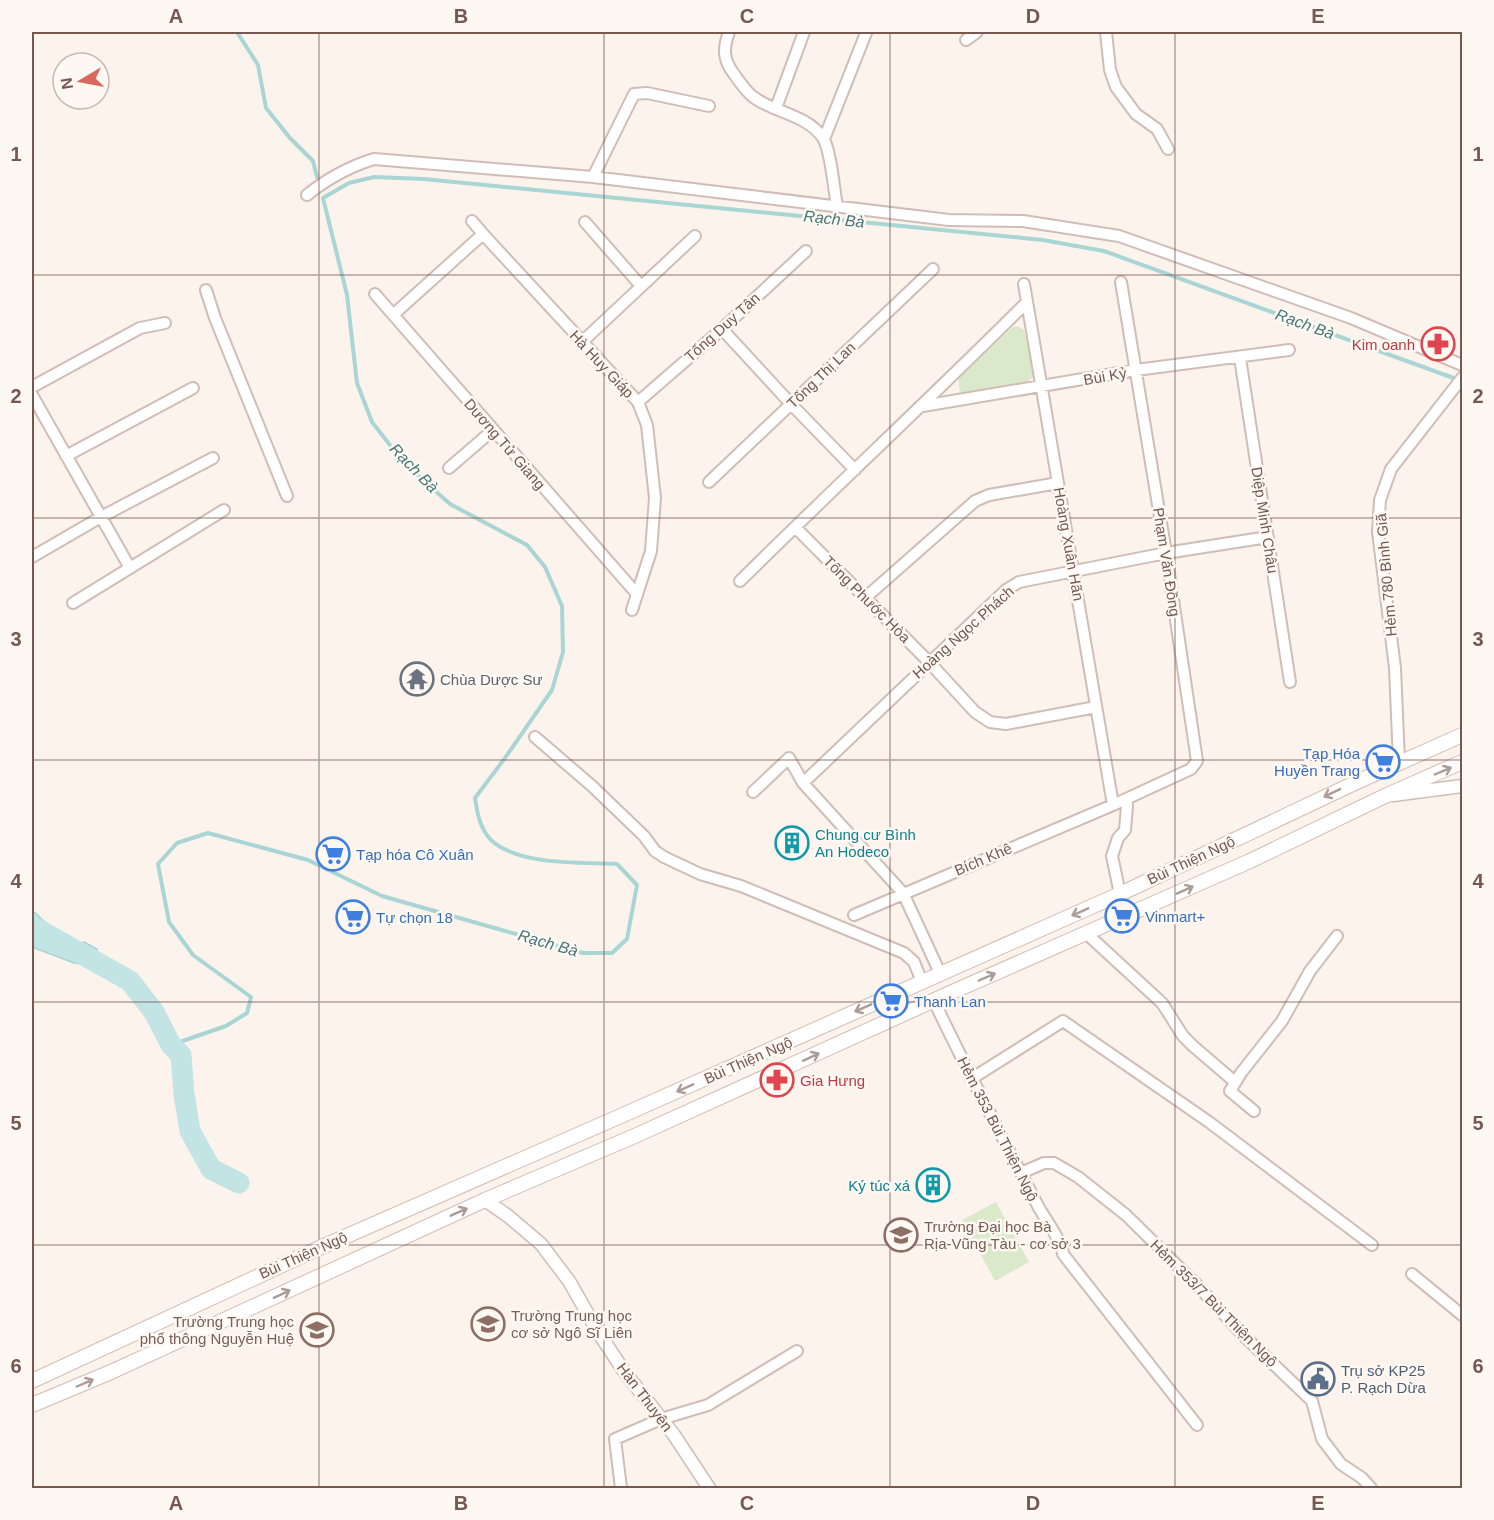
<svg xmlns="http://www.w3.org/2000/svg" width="1494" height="1520" viewBox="0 0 1494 1520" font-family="Helvetica,sans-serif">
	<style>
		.green { fill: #dbe9cb }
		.water { fill: #c2e4e4; stroke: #a9d5d5; stroke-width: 1.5 }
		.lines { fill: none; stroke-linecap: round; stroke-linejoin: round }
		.stream { stroke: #a9d5d5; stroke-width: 4 }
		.river { stroke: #c2e4e4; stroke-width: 21 }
		.minor-casing { stroke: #d0bdb5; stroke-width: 14 }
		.tertiary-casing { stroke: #d0bdb5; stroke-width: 15 }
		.secondary-casing { stroke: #d3bcb2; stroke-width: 16 }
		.minor { stroke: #fff; stroke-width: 10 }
		.tertiary { stroke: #fff; stroke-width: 12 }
		.secondary { stroke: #fff; stroke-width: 14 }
		.oneway { stroke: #ad9b96 }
		.grid { fill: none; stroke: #765850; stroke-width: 1.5; stroke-opacity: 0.55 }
		.labels { text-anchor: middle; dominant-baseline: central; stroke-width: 5; stroke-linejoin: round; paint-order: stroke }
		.street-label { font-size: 15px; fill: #765850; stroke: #fef8f3 }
		.health-label { font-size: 15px; fill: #be3a42; stroke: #fef8f3; text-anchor: end }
		.worship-label { font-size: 15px; fill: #5b616d; stroke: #fef8f3; text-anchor: start }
		.shop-label { font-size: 15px; fill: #366cbe; stroke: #fef8f3; text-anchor: start }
		.culture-label { font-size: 15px; fill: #0d838f; stroke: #fef8f3; text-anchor: start }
		.education-label { font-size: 15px; fill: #785e54; stroke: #fef8f3; text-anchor: start }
		.service-label { font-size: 15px; fill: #4e5e75; stroke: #fef8f3; text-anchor: start }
		.water-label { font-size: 16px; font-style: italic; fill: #457878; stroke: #fef8f3 }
		.neatline { fill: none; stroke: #765850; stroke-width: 2 }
		.grid-label { font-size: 20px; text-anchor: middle; font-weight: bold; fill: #765850 }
	</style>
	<rect width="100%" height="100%" fill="#fbf3ec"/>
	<path class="green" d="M 1017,326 L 1024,330 L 1035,376 L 1025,383 L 960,394 L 958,378 L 1013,327 Z
		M 996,1202 L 1029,1262 L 995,1281 L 962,1220 Z"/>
	<path class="water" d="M 32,910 C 46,924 62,936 80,945 L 84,942 L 97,949 L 89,965 L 74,963 L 32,947 Z"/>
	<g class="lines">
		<path class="stream" d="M 237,32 L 258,65 L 266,108 L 290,138 L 313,161 L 317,177
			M 171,1045 L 226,1026 L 247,1013 L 251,997 L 193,955 L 169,922 L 158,864 L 177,843 L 208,833 L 308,860 L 382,896 L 583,953 L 612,953 L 627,939 L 637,885 L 617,864 C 581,862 519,866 491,840 C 480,829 477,812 475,798 L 505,758 L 552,690 L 563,652 L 562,606 L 545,567 L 527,545 L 450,504 L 404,463 L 372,422 L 357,383 L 347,295 L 323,198 L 349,183 L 374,177 L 424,179 L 1043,240 L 1104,251 L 1459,380"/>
		<path class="river" d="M 32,926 L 130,981 L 154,1012 L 171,1045 L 181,1055 L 184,1094 L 190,1131 L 211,1169 L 239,1183"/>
		<defs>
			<path id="minor" d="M 729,32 C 723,48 723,60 734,74 C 739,81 745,90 752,96 C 773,113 807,114 823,138 C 831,150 834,191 837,206
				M 1106,32 L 1110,70 L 1116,87 L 1136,114 L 1157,129 L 1168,149
				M 966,40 L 977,32
				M 776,108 L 804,32
				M 824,139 L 866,33
				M 593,177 L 634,94 L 647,93 L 709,106
				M 307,195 C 328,178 348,167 374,159 L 593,177 L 949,220 L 1023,221 L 1119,236 L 1351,318 L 1462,365
				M 472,221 L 483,234 L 638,402 L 647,425 L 655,498 L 651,551 L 632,610
				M 585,222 L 641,286
				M 1024,284 L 1113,805
				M 206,290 L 215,318 L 287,496
				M 375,294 L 636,593
				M 394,314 L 483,234
				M 722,329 L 791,404 L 855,470
				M 582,342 L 695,236
				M 1240,358 L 1290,682
				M 32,387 L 140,328 L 165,323
				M 32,395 L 130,568
				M 638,402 L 722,329 L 806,251
				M 923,406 L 1136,370 L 1289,350
				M 66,456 L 193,388
				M 449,468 L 493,430
				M 709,482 L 933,269
				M 795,527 L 929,662 L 975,712 L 990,722 L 1006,724 L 1096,707
				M 32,557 L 101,517 L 213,458
				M 740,581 C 835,487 933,396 1027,302
				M 865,598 L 975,501 L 989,495 L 1058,483
				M 73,603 L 224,510
				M 535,737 L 592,786 L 644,836 L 655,851 L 664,857 L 700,874 L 741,886 L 904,953 L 914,962 L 922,982
				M 1399,762 L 1395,668 L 1378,532 L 1380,500 L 1391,469 L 1462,378
				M 803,783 L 1006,590 L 1019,582 L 1166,553 L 1268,537
				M 753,792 L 789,758 L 803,783 L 903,893 L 940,973
				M 1120,894 L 1112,856 L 1118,838 L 1125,830 L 1127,806 L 1126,799
				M 854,915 L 1113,805 L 1191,769 L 1197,761 L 1166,553 L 1121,282
				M 1087,934 L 1162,1003 L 1183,1036 L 1193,1046 L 1235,1082
				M 934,1001 C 967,1071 1003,1138 1038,1206 C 1045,1219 1062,1241 1063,1254 L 1197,1425
				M 971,1079 L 1063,1021 L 1209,1122 L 1372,1245
				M 1254,1111 L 1230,1091 L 1241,1073 L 1282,1021 L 1310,971 L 1337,936
				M 1021,1173 L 1044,1163 L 1054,1163 L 1078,1177 L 1126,1215 L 1197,1285 L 1243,1335 L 1312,1401 L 1322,1439 L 1341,1464 L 1362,1478 L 1371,1488
				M 1412,1274 L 1462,1315
				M 621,1488 L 615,1439 L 661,1419 L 708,1405 L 797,1351"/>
			<path id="tertiary" d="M 1393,795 L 1462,786
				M 485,1200 L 508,1216 L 541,1244 L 569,1281 L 598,1332 L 624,1371 L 674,1435 L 709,1488"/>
			<path id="secondary" d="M 32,1381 L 317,1249 L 623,1115 L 1120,894 L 1359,781 L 1462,735
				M 32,1405 L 111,1372 L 485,1200 L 637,1135 L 950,993 L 1250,861 L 1385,796 L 1462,762"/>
		</defs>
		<use href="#minor" class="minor-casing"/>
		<use href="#tertiary" class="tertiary-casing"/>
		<use href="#secondary" class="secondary-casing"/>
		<use href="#minor" class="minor"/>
		<use href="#tertiary" class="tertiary"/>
		<use href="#secondary" class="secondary"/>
	</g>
	<defs><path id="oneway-shaft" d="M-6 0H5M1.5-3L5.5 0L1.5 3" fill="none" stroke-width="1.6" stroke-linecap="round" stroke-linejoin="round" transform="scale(1.5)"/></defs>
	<g class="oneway">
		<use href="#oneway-shaft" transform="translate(1443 771) rotate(-23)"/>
		<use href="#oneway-shaft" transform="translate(1332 793) rotate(155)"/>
		<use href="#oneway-shaft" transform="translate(1185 890) rotate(-24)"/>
		<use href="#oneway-shaft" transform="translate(1080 912) rotate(156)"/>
		<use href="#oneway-shaft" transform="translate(987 977) rotate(-23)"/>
		<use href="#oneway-shaft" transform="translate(863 1008) rotate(156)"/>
		<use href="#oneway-shaft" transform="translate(811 1057) rotate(-25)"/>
		<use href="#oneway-shaft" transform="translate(685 1088) rotate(156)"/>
		<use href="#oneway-shaft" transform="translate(459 1212) rotate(-24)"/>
		<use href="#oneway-shaft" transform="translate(282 1294) rotate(-25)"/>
		<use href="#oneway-shaft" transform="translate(85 1383) rotate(-23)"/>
	</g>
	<path class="grid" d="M 319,32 L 319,1488M 604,32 L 604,1488M 890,32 L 890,1488M 1175,32 L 1175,1488M 32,275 L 1462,275M 32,518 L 1462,518M 32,760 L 1462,760M 32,1002 L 1462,1002M 32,1245 L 1462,1245"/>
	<defs>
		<symbol id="pharmacy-ring" viewBox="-11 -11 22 22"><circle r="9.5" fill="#fef8f3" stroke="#e0444e" stroke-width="1.5"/><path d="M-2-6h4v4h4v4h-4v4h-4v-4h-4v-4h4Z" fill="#e0444e"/></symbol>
		<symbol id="temple-ring" viewBox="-11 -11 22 22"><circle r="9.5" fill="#fef8f3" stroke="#6b7280" stroke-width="1.5"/><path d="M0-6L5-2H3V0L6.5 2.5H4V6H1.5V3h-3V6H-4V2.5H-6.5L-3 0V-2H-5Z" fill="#6b7280"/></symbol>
		<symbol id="supermarket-ring" viewBox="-11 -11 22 22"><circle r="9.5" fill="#fef8f3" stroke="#3f7fe0" stroke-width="1.5"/><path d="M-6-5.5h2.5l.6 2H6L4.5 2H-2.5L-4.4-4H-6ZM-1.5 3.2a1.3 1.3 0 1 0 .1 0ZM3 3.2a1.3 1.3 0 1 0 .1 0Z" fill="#3f7fe0"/></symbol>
		<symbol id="building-ring" viewBox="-11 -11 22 22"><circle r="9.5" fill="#fef8f3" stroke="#0f9aa8" stroke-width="1.5"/><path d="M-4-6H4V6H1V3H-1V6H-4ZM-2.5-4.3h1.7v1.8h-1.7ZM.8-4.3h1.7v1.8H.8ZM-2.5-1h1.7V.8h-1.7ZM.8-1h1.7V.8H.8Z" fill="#0f9aa8"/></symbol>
		<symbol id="university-ring" viewBox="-11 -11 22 22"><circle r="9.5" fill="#fef8f3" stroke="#8d6e63" stroke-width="1.5"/><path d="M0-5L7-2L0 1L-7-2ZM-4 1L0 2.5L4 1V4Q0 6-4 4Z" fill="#8d6e63"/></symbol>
		<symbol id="school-ring" viewBox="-11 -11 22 22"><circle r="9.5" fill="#fef8f3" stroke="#8d6e63" stroke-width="1.5"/><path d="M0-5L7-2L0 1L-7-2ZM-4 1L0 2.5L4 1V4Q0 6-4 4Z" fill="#8d6e63"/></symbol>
		<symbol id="civic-ring" viewBox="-11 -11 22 22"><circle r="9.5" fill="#fef8f3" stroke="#5c6f8a" stroke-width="1.5"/><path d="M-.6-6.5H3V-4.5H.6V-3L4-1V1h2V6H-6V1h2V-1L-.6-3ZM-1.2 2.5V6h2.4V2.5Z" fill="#5c6f8a"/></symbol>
	</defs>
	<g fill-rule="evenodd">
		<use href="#pharmacy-ring" x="1419" y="325" width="38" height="38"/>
		<use href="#temple-ring" x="398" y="660" width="38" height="38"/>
		<use href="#supermarket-ring" x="1364" y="743" width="38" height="38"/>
		<use href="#building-ring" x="773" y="824" width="38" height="38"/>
		<use href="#supermarket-ring" x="314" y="835" width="38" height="38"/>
		<use href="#supermarket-ring" x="1103" y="897" width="38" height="38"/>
		<use href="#supermarket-ring" x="334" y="898" width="38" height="38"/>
		<use href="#supermarket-ring" x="872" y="982" width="38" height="38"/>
		<use href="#pharmacy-ring" x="758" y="1061" width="38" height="38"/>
		<use href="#building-ring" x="914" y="1166" width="38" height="38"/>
		<use href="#university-ring" x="882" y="1216" width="38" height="38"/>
		<use href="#school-ring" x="469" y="1305" width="38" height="38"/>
		<use href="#school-ring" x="298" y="1311" width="38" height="38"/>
		<use href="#civic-ring" x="1299" y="1360" width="38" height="38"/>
	</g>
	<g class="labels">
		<g class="street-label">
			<text transform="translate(722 327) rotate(-42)">Tống Duy Tân</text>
			<text transform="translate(602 364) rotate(47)">Hà Huy Giáp</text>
			<text transform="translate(821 375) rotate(-44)">Tống Thị Lan</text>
			<text transform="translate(1105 376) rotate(-10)">Bùi Kỷ</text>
			<text transform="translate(505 444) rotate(49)">Dương Tử Giang</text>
			<text transform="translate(1265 520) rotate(81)">Diệp Minh Châu</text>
			<text transform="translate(1069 544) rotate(80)">Hoàng Xuân Hãn</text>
			<text transform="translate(1167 562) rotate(81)">Phạm Văn Đồng</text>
			<text transform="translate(1386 575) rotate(-95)">Hẻm 780 Bình Giã</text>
			<text transform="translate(867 599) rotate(45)">Tống Phước Hòa</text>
			<text transform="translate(963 632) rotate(-42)">Hoàng Ngọc Phách</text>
			<text transform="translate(983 859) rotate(-23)">Bích Khê</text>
			<text transform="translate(1191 860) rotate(-25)">Bùi Thiện Ngộ</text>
			<text transform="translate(748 1060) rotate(-24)">Bùi Thiện Ngộ</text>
			<text transform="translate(998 1129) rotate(63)">Hẻm 353 Bùi Thiện Ngộ</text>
			<text transform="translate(303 1255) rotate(-24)">Bùi Thiện Ngộ</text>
			<text transform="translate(1214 1303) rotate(45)">Hẻm 353/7 Bùi Thiện Ngộ</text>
			<text transform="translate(645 1397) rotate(53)">Hàn Thuyên</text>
		</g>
		<g class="health-label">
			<text x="1415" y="344">Kim oanh</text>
			<text x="800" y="1080" text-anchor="start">Gia Hưng</text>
		</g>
		<g class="worship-label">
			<text x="440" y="679">Chùa Dược Sư</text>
		</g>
		<g class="shop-label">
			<text x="1360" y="753" text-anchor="end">Tạp Hóa<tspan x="1360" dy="17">Huyền Trang</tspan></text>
			<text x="356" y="854">Tạp hóa Cô Xuân</text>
			<text x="1145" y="916">Vinmart+</text>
			<text x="376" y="917">Tự chọn 18</text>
			<text x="914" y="1001">Thanh Lan</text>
		</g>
		<g class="culture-label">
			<text x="815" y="834">Chung cư Bình<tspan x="815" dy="17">An Hodeco</tspan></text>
			<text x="910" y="1185" text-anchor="end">Ký túc xá</text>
		</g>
		<g class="education-label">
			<text x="924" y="1226">Trường Đại học Bà<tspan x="924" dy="17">Rịa-Vũng Tàu - cơ sở 3</tspan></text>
			<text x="511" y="1315">Trường Trung học<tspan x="511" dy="17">cơ sở Ngô Sĩ Liên</tspan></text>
			<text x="294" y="1321" text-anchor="end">Trường Trung học<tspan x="294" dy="17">phổ thông Nguyễn Huệ</tspan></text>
		</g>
		<g class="service-label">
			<text x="1341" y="1370">Trụ sở KP25<tspan x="1341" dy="17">P. Rạch Dừa</tspan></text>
		</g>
		<g class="water-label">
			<text transform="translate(834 219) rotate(6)">Rạch Bà</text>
			<text transform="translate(1305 324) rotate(20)">Rạch Bà</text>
			<text transform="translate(414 468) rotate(46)">Rạch Bà</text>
			<text transform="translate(548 943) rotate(16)">Rạch Bà</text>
		</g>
	</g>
	<rect width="1494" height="1520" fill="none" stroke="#fef8f3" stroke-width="66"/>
	<g transform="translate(81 81) rotate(260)"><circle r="28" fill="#fef8f3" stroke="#c8b8b2" stroke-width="1.5"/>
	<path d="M0-4.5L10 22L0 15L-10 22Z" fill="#da665d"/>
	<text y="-9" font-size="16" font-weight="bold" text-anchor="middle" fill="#765850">N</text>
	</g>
	<rect x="33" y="33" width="1428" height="1454" class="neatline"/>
	<g class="grid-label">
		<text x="176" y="23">A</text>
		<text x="461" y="23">B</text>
		<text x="747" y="23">C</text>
		<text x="1033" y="23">D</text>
		<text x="1318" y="23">E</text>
		<text x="16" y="161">1</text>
		<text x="1478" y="161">1</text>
		<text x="16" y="403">2</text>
		<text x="1478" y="403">2</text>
		<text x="16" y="646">3</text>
		<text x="1478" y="646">3</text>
		<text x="16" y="888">4</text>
		<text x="1478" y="888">4</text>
		<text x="16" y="1130">5</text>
		<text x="1478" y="1130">5</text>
		<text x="16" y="1373">6</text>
		<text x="1478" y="1373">6</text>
		<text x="176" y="1510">A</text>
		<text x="461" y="1510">B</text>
		<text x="747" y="1510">C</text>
		<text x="1033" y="1510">D</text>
		<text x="1318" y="1510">E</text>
	</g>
</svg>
